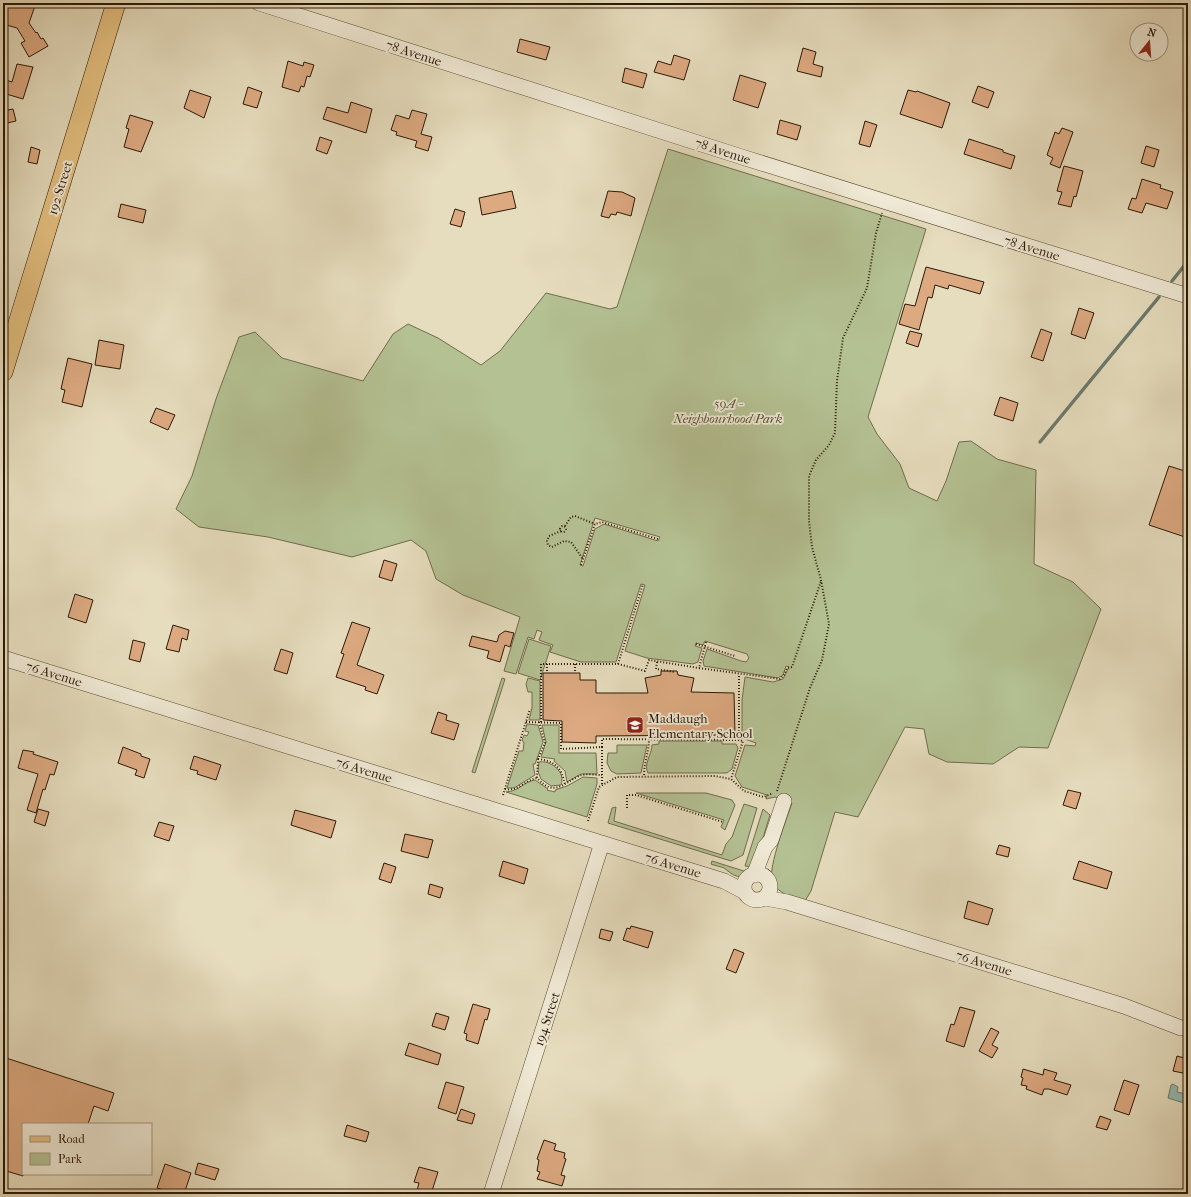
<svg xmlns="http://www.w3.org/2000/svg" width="1191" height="1197" viewBox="0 0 1191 1197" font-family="'IM FELL French Canon',serif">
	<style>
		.green { fill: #b4c193; stroke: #706c4c; fill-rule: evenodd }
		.water { fill: #96bbb3; stroke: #6c7a6d }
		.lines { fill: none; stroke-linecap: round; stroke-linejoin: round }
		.stream { stroke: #6c7a6d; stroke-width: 3.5 }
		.building { fill: #dca981; stroke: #2c1804 }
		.minor-casing { stroke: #5a4932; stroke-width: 16 }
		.major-casing { stroke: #2c1804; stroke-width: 20 }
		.path { stroke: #2c1804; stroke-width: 2; stroke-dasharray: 1 2; stroke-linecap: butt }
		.minor { stroke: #efe9d5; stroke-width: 15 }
		.major { stroke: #e3be7f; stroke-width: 19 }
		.labels { text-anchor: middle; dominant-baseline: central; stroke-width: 3.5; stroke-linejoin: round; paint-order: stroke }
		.street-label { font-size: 13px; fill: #2c1804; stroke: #efe9d5 }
		.park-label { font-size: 13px; font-style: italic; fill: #554b2f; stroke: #efe9d5 }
		.poi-label { font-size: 13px; fill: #2c1804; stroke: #efe9d5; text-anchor: start }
	</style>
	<rect width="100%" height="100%" fill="#e6ddbe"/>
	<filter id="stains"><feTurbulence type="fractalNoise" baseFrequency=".005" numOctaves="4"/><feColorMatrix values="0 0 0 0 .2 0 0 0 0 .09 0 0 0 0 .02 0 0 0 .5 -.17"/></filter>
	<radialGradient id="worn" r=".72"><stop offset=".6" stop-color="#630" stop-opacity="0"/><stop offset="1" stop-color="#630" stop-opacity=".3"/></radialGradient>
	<path class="green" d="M 668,149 L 926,229 L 868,417 L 877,434 L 900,464 L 909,488 L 937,501 L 946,481 L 959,442 L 971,441 L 997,459 L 1036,470 L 1034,564 L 1073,582 L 1101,609 L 1048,748 L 1019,747 L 993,764 L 947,762 L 929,754 L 924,729 L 905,727 L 858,817 L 835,812 L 811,891 L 805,901 C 793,898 777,894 772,880 C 768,867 787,818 792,803 L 775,797 L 766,799 L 767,795 L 742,787 L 735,776 L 745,745 L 755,746 L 756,743 L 742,738 L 742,700 L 745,677 L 773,682 L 783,679 L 789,667 L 786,666 L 783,675 L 778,678 L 704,666 L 703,661 L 707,649 L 741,661 L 746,662 L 749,658 L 747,654 L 705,641 L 703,645 L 696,643 L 695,646 L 702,648 L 698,662 L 693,664 L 647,658 L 625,651 L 645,585 L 641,584 L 616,662 L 581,662 L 550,652 L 553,645 L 539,640 L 542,632 L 537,630 L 534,639 L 528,637 L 516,674 L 504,671 L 520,617 L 463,595 L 436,579 L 426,551 L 411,540 L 352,557 L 268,537 L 199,527 L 176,509 L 192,476 L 216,399 L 239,337 L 255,332 L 282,358 L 363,381 L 393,334 L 408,324 L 438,338 L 481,365 L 500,351 L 546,293 L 610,309 L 617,307 ZM 595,518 L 660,537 L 658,541 L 604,524 L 595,529 L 583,566 L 580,565 Z
		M 529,639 L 551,646 L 540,680 L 518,673 Z
		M 502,678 L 505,679 L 475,773 L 472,772 Z
		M 528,678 L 540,681 L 540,720 L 529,720 L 532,708 L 532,692 L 528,692 L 526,684 Z
		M 527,724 L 538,725 L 543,742 L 535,764 L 533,764 L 535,775 L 514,788 L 507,788 L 519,751 L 523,751 L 524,743 L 522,740 L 524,735 L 527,736 L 529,732 L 525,731 Z
		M 542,725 L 559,725 L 559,753 L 596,753 L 597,774 L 581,774 L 567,782 L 565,771 L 554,761 L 555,759 L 541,757 L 546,742 Z
		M 659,741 L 722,741 L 722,744 L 736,744 L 738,748 L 732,769 L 727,773 L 648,773 C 643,764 652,755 652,745 L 659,744 Z
		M 617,745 L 647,745 L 641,773 L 617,774 L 611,771 L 607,763 L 608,753 L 617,753 Z
		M 539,762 C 551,760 566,772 561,785 L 551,786 L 541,779 L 538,771 Z
		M 583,777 L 597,778 L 597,784 L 587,817 L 506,792 C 520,791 523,782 535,780 L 548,789 L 547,790 L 555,792 L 555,790 L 567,786 Z
		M 636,793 L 706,793 L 732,800 L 735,805 L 725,830 L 721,827 L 724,820 Z
		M 744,804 L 757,808 L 743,855 L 731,861 L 608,823 L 612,808 L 616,807 L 614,821 L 722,855 L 726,844 L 732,837 Z
		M 763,809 L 770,815 L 754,867 L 745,866 Z
		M 712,861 L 747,872 L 748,874 C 737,880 732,874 724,868 C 720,866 715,866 711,864 Z"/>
	<path class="water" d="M 1173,1084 L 1178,1087 L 1177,1092 L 1186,1094 L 1184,1103 L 1168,1098 L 1171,1085 Z"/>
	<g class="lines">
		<path class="stream" d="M 1172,281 L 1188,261
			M 1040,442 L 1159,297"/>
	</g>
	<path class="building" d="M 6,3 L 36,3 L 29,23 L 36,33 L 37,32 L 41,39 L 43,38 L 48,46 L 29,57 L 21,43 L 25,41 L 17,28 L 3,24 L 3,12 Z
		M 520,39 L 550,47 L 546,60 L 517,52 Z
		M 803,48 L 816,52 L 813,64 L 823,67 L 821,77 L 797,71 Z
		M 674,55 L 690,60 L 684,80 L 654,72 L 658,61 L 671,65 Z
		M 288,61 L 303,66 L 304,62 L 314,65 L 310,77 L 307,76 L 304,87 L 301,86 L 299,92 L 282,87 Z
		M 17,64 L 33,67 L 23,99 L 3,93 L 3,79 L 12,82 Z
		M 625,68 L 647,74 L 643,88 L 622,82 Z
		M 740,75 L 766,83 L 758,108 L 733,100 Z
		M 978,86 L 994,92 L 988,108 L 972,102 Z
		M 248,87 L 262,92 L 257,108 L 243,104 Z
		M 190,90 L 211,97 L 204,118 L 184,108 Z
		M 908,90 L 916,92 L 917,91 L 950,103 L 942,128 L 900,114 Z
		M 351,102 L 372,109 L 366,133 L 323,119 L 327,107 L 348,113 Z
		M 13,109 L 16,121 L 3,124 L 3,111 Z
		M 412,110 L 427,114 L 421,134 L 432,137 L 428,151 L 415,147 L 417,141 L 396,135 L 397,132 L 391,130 L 396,115 L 409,119 Z
		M 130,115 L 153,122 L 141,152 L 124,147 L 129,129 L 126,128 Z
		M 780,120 L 801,126 L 797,140 L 777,134 Z
		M 865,121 L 877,125 L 870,147 L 859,144 Z
		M 1062,128 L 1073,132 L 1060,168 L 1050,164 L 1053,158 L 1047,155 L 1055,132 L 1059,134 Z
		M 320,137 L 332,141 L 327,154 L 316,150 Z
		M 969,139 L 1003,150 L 1003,152 L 1015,156 L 1011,169 L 964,154 Z
		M 1146,146 L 1159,150 L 1154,167 L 1141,163 Z
		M 31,147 L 40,150 L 37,164 L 28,162 Z
		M 1064,166 L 1083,171 L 1076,197 L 1074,196 L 1071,207 L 1058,204 L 1062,192 L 1057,191 Z
		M 1142,179 L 1161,185 L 1160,188 L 1173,192 L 1167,209 L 1146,203 L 1142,213 L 1128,209 L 1132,198 L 1136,199 Z
		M 512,191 L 516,208 L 482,215 L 479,198 Z
		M 608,191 L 622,192 L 635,198 L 631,216 L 617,212 L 616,215 L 611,214 L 609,218 L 601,216 Z
		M 121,204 L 146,210 L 143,223 L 118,217 Z
		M 455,209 L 465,212 L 461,227 L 450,224 Z
		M 926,267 L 984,282 L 980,294 L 949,285 L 948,289 L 935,285 L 932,298 L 928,297 L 919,330 L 899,324 L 905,304 L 915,306 Z
		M 1079,308 L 1094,313 L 1085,339 L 1071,334 Z
		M 1041,329 L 1052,333 L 1043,361 L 1031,357 Z
		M 910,331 L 922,334 L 918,347 L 906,343 Z
		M 99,340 L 124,345 L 120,369 L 95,365 Z
		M 68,358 L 92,364 L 82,407 L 62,402 L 65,390 L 61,389 Z
		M 1000,397 L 1018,403 L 1013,421 L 994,415 Z
		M 156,408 L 175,415 L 168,430 L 150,422 Z
		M 1169,466 L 1188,472 L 1188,538 L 1149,525 Z
		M 384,560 L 397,564 L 392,581 L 379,577 Z
		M 75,594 L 93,600 L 86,623 L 68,617 Z
		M 352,622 L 370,628 L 357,665 L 384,675 L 377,694 L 365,690 L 366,687 L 336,677 L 344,654 L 341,653 Z
		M 173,625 L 189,630 L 187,640 L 182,638 L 179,652 L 166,649 Z
		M 505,631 L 514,633 L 510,647 L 505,645 L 500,662 L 487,658 L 489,651 L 469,646 L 472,636 L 497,642 L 499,635 Z
		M 133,640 L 145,643 L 140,662 L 129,659 Z
		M 281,649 L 293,653 L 287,674 L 274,670 Z
		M 661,671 L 677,671 L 678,675 L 694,678 L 691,692 L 734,693 L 735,735 L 596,736 L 596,743 L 562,742 L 562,721 L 543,720 L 543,673 L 580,673 L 580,680 L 596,680 L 596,693 L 648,693 L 645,678 L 661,675 Z
		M 438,712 L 447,715 L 446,720 L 459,724 L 454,740 L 431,733 Z
		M 123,747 L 141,754 L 141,756 L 150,759 L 144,778 L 135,775 L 137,770 L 118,763 Z
		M 23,750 L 34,752 L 33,754 L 58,762 L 54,775 L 50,774 L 45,790 L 43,789 L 36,813 L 27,810 L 38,774 L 18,768 Z
		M 194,756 L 221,765 L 216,780 L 197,774 L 198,771 L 190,769 Z
		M 1068,790 L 1081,793 L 1076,809 L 1063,805 Z
		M 38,809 L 49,812 L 45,826 L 34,822 Z
		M 295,810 L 336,821 L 331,838 L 291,825 Z
		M 159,822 L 174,826 L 169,841 L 154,836 Z
		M 405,834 L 433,840 L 428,858 L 401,851 Z
		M 999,845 L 1010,848 L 1008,857 L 996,854 Z
		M 503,861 L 528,869 L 524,884 L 499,876 Z
		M 1079,861 L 1112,872 L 1107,889 L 1073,879 Z
		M 384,863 L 396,867 L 391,883 L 379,879 Z
		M 430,884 L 443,888 L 440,898 L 428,894 Z
		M 968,901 L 993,909 L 988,925 L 964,918 Z
		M 631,926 L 653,932 L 648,948 L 623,940 L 627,928 L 630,929 Z
		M 601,929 L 613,932 L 610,941 L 599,938 Z
		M 734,949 L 744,953 L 736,973 L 726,969 Z
		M 473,1004 L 490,1009 L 487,1020 L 485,1019 L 478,1044 L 466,1040 L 467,1034 L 464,1033 Z
		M 960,1007 L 975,1011 L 964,1047 L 946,1041 L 951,1024 L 954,1025 Z
		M 436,1013 L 449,1017 L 445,1030 L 432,1026 Z
		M 991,1028 L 999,1032 L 992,1045 L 998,1048 L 992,1058 L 979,1051 Z
		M 409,1043 L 441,1054 L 438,1065 L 405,1055 Z
		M 1177,1056 L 1188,1059 L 1188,1074 L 1173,1071 Z
		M 3,1057 L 114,1093 L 108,1111 L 94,1106 L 88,1124 L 23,1124 L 23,1176 L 3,1170 Z
		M 1023,1069 L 1043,1075 L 1044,1069 L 1057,1073 L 1054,1080 L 1071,1085 L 1067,1095 L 1049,1089 L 1044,1089 L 1042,1095 L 1026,1089 L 1027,1086 L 1021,1085 L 1023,1078 L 1021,1077 Z
		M 1124,1080 L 1139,1085 L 1129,1115 L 1114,1110 Z
		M 446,1082 L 464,1087 L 456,1114 L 438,1108 Z
		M 461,1109 L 475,1114 L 472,1124 L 457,1120 Z
		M 1100,1116 L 1111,1120 L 1107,1130 L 1096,1127 Z
		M 347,1125 L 369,1132 L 366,1142 L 344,1136 Z
		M 544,1140 L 556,1144 L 554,1150 L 565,1153 L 564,1158 L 566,1159 L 561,1175 L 565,1176 L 562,1186 L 537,1179 L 540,1172 L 537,1171 L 539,1160 L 537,1159 Z
		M 198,1163 L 219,1169 L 215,1180 L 195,1174 Z
		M 165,1164 L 191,1173 L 184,1194 L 177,1194 L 157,1188 Z
		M 419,1167 L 438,1172 L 431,1194 L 416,1194 L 419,1183 L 414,1182 Z"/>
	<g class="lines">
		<defs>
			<path id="minor" d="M 259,3 L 742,157 L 1188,296
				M 3,658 L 724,881 L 745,892
				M744 887a13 13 0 1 1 26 0a13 13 0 1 1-26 0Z
				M 754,875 L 765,847 L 771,840 L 784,801
				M 765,898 L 787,902 L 1124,1006 L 1181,1028
				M 491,1194 L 602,843"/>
			<path id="major" d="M 3,372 L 116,3"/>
		</defs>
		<use href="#minor" class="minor-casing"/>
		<use href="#major" class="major-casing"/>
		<path class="path" d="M 565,526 L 571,517 L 575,516 L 595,524
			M560 529a3 3 0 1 1 6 0a3 3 0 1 1-6 0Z
			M 561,531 L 549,536 L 547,541 L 548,545 L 552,547 L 564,541 L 571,542 L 583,559
			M 581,565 L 595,524 L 602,522 L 658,539
			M 706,642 L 699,668 L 780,679 L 784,675 L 787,668 L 792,667 L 821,581
			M 696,644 L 735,656
			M 657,662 L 656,669 L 675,672
			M 547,664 L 547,673
			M 575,664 L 575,673
			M 618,664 L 643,584
			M 526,722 L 561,723 L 561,749 L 602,747 L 602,739 L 739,740 L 743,741 L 731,779
			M 539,722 L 545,743 L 538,759 L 537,778 C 554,797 562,784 579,776 C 585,773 595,775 602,775
			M 541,722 L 541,664 L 618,664 L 645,671 L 649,660 L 699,668
			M 739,740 L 739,674
			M 602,747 L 602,784
			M 538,759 C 555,761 562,768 565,785
			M 644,775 C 644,762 649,752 649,739
			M 505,789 C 518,792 525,780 537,778
			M 777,791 L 810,688 L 822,660 L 829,624 L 821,580 L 812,547 L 809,521 L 809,476 L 816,460 L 829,445 L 835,433 L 837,381 L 843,338 L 867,288 L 876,233 L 882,213
			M 503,795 L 530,709
			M 627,808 L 627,795 L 636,795 L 723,822
			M 588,821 L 599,787 L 617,777 L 715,776 L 731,779 L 744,791 L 760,796 L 764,797 L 773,793"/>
		<use href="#minor" class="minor"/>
		<use href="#major" class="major"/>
	</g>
	<defs>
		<symbol id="school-square" viewBox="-11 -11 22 22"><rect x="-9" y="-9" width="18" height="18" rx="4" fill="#8f2418" stroke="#efe9d5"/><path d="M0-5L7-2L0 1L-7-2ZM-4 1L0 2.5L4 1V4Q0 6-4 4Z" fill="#fff"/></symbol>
	</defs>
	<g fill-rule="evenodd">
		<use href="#school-square" x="625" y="715" width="20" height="20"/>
	</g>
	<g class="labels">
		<g class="street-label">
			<text transform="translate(414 53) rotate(18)">78 Avenue</text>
			<text transform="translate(723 151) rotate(18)">78 Avenue</text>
			<text transform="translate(60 188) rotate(-73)">192 Street</text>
			<text transform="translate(1032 248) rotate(17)">78 Avenue</text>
			<text transform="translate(54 674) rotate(17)">76 Avenue</text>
			<text transform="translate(364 770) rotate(17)">76 Avenue</text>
			<text transform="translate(673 865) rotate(17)">76 Avenue</text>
			<text transform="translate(984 963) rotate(17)">76 Avenue</text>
			<text transform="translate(547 1019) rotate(-72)">194 Street</text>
		</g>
		<g class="park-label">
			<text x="728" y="403">59A -<tspan x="728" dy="15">Neighbourhood Park</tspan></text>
		</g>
		<g class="poi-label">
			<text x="648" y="718">Maddaugh<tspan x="648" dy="15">Elementary School</tspan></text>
		</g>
	</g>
	<rect width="1191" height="1197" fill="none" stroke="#e6ddbe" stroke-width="16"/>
	<rect x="4" y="4" width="1183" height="1189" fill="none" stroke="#2c1804" stroke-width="2"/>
	<rect x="8" y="8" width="1175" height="1181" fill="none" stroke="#2c1804"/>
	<rect x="22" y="1123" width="130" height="52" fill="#efe9d5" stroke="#a19581"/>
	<rect x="30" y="1136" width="20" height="6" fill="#e3be7f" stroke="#a19581"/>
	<text x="58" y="1143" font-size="12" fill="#2c1804">Road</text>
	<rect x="30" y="1153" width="20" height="12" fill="#b4c193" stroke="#a19581"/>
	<text x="58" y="1163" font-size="12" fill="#2c1804">Park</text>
	<g transform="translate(1149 42) rotate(17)"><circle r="19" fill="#efe9d5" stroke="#a19581"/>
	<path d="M0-3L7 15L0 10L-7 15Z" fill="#8f2418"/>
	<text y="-6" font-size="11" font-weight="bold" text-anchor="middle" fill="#2c1804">N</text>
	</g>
	<rect width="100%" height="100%" filter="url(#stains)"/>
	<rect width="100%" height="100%" fill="url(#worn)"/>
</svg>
